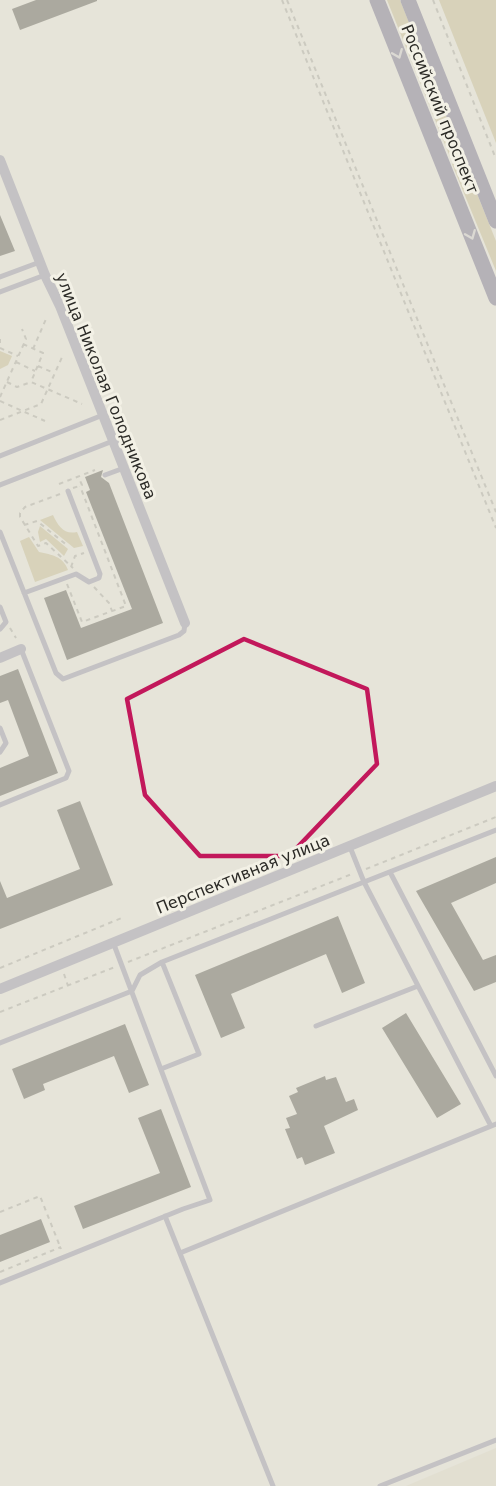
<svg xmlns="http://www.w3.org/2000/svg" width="496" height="1486" viewBox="0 0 496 1486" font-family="'DejaVu Sans',sans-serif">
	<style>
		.built { fill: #ddd9c8 }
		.green { fill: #c7bd95 }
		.building { fill: #65635a }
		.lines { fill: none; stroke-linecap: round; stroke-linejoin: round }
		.path { stroke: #adaca3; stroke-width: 2; stroke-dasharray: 4.5 4.5; stroke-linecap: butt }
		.lane { stroke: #9c99ab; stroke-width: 5 }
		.street { stroke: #9c99ab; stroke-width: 10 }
		.secondary { stroke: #7a758f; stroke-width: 15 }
		.oneway { stroke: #cfcccc }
		.marked { fill: none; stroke: #c2185b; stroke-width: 4.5; stroke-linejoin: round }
		.labels { text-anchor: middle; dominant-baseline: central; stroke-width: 6; stroke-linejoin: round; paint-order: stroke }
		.street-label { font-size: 16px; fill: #2c2b27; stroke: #f3f1e6 }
	</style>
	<rect width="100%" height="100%" fill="#e6e4d9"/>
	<path class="built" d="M 496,1448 L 496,1486 L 406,1486 Z"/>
	<path class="green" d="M 387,0 L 400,0 L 461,153 L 450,157 Z
		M 439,0 L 496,0 L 496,143 Z
		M 463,159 L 496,241 L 496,271 L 452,164 Z
		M 0,351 L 12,356 L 8,365 L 0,369 Z
		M 53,515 C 58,526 64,535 77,532 L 83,546 L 74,548 L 40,520 Z
		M 40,526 L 68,549 L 64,556 L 46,539 L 40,542 L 38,532 Z
		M 29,537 L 39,552 C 52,555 63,556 68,570 L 35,582 L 20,541 Z"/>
	<path class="building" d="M 36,0 L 97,0 L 97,1 L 20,30 L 12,9 Z
		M 0,215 L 15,251 L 0,256 Z
		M 103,470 L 101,477 L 109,483 L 163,623 L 67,660 L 44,598 L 66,590 L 81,628 L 132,609 L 86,492 L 90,490 L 85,477 Z
		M 18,669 L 58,773 L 0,796 L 0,768 L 29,756 L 8,700 L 0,703 L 0,676 Z
		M 80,801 L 113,885 L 0,929 L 0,881 L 7,898 L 80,869 L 57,810 Z
		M 496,857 L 496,883 L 451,903 L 483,960 L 496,955 L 496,982 L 474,991 L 416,891 Z
		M 338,916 L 365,983 L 342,993 L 326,954 L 231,994 L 245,1028 L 221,1038 L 195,975 Z
		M 406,1013 L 461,1104 L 437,1118 L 382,1028 Z
		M 125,1024 L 149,1085 L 129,1093 L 114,1056 L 43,1084 L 45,1090 L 24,1099 L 12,1069 Z
		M 325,1076 L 326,1080 L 336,1077 L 346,1102 L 354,1099 L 358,1110 L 324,1126 L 335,1153 L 305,1165 L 302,1157 L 297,1159 L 285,1129 L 290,1128 L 286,1118 L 297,1114 L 289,1096 L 298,1092 L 296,1088 Z
		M 161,1109 L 191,1187 L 83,1229 L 74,1206 L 160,1173 L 138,1118 Z
		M 41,1219 L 50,1242 L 0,1262 L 0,1235 Z"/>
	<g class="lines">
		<path class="path" d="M 282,0 L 496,528
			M 287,0 L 496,512
			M 433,0 L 496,159
			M 0,339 L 0,343
			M 23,344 L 43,353 L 31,382
			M 0,348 L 18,356
			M 33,349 L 46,319
			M 16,362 L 35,371
			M 38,366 L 54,373
			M 7,382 L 17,387 L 31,382 L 82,404
			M 0,397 L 26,339 L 22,329
			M 0,401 L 45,421
			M 0,420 L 41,404 L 63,355
			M 59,484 L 95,470
			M 73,488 L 82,485 L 78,476
			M 60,494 L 25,507 L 20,513 L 20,517 L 38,546 L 46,543 L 73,568
			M 24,525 L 37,521 L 68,546
			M 71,567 L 75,556 L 84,553
			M 67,584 L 82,622 L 126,606 L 80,486
			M 94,587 L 109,603 L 112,611
			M 10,628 L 16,638
			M 366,869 L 496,817
			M 128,962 L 352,874
			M 0,968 L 124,917
			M 64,974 L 68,986
			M 0,1012 L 115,967
			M 0,1212 L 40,1196 L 61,1249
			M 0,1272 L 61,1247"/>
		<path class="lane" d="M 0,277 L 40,262
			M 0,292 L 45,275
			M 0,456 L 103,415
			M 105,475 L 124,468
			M 0,485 L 113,441
			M 0,532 L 56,673 L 63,679 L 179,635 L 184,631 L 185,623
			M 24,593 L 76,574 L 89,582 L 99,578 L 100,574 L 68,491
			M 0,607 L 6,622 L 0,629
			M 0,728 L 6,743 L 0,752
			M 0,805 L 66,778 L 69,771 L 21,649
			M 390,872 L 496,1076
			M 316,1026 L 418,986
			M 0,1043 L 132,991 L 140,975 L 162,962 L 364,882 L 350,847
			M 161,1069 L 199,1054 L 162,962
			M 491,1126 L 364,882 L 496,830
			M 165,1216 L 273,1486
			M 180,1253 L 496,1124
			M 0,1283 L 183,1209 L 210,1200 L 113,942
			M 380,1486 L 496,1440"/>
		<path class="street" d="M 0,160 L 45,275 L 60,306 L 185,623
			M 0,658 L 21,649
			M 0,989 L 496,786"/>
		<path class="secondary" d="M 377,0 L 496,298
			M 408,0 L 496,221"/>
	</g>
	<defs><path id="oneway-chevron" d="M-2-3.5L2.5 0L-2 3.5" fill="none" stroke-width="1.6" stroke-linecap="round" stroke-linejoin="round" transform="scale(1.5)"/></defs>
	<g class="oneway">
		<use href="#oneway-chevron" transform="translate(398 54) rotate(68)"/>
		<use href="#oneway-chevron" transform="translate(471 235) rotate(68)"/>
	</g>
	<path d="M0 0H496V1486H0ZM 244,639 L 367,689 L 377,764 L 289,856 L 200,856 L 145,795 L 127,699 Z" fill="#e6e4d9" fill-opacity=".55" fill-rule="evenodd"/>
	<path class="marked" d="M 244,639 L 367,689 L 377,764 L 289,856 L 200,856 L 145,795 L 127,699 Z"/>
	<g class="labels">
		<g class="street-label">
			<text transform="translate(440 109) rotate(68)">Российский проспект</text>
			<text transform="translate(106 386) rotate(68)">улица Николая Голодникова</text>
			<text transform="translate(243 874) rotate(-22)">Перспективная улица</text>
		</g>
	</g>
</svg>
